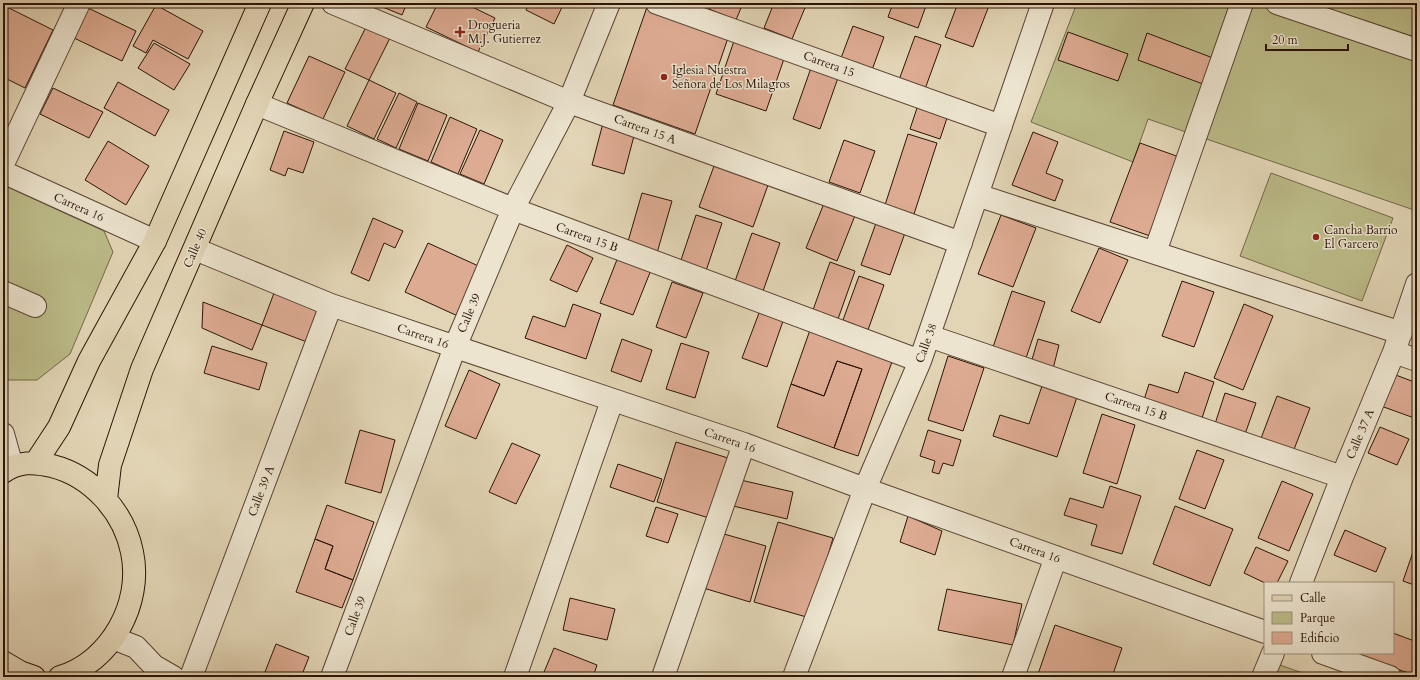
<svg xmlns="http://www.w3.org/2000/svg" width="1420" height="680" viewBox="0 0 1420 680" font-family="Cardo,serif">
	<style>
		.green { fill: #bb8; stroke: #746848 }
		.building { fill: #ddab92; stroke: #2c1407 }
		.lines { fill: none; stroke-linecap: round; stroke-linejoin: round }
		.minor-casing { stroke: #5a4432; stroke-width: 24 }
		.major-casing { stroke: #2c1407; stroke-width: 24 }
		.minor { stroke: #ece4cf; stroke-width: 22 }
		.major { stroke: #e2d5b5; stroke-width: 22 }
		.poi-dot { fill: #8f2418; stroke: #ece4cf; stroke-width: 1.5 }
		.labels { text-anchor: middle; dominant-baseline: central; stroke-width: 3; stroke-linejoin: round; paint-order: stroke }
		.poi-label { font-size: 12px; fill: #2c1407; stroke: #ece4cf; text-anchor: start }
		.street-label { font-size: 12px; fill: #2c1407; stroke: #ece4cf }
	</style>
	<rect width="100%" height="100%" fill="#e2d5b5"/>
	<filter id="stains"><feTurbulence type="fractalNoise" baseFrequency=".005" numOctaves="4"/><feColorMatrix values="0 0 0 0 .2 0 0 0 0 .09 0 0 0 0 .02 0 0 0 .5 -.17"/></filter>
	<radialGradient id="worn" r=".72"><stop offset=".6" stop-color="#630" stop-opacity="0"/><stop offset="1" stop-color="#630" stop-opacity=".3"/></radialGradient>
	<path class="green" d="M 1077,3 L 1417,3 L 1417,211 L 1148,119 L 1133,162 L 1031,122 Z
		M 1271,173 L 1393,218 L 1362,301 L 1240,256 Z
		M 3,185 L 104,231 L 113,252 L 70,354 L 37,380 L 3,380 Z
		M 1277,664 L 1314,677 L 1272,677 Z"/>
	<path class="building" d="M 373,3 L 407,3 L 402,15 Z
		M 438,3 L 464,3 L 495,18 L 478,52 L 426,27 Z
		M 529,3 L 564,3 L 554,24 L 526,10 Z
		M 712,3 L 743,3 L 736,20 L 709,9 Z
		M 774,3 L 807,3 L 792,39 L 764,28 Z
		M 893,3 L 927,3 L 918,28 L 888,17 Z
		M 958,3 L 990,3 L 973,47 L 945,37 Z
		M 3,5 L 53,30 L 25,88 L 3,77 Z
		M 156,5 L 203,31 L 188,59 L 153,40 L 146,53 L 133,46 Z
		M 647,7 L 729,35 L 695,134 L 613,105 Z
		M 88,8 L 136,31 L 122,61 L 74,38 Z
		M 853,26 L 884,37 L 872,70 L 841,58 Z
		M 366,27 L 390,38 L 369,80 L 345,69 Z
		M 1068,32 L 1128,54 L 1118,81 L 1058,60 Z
		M 1147,33 L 1213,58 L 1203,84 L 1138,60 Z
		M 915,36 L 941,45 L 925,89 L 899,80 Z
		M 735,38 L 785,56 L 766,111 L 716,94 Z
		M 154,43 L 190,64 L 174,90 L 138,68 Z
		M 309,56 L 345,72 L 323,119 L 287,103 Z
		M 812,65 L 839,75 L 820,129 L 793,119 Z
		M 369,80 L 396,93 L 374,139 L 347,126 Z
		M 118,82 L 169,110 L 155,136 L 104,108 Z
		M 53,88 L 103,112 L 89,138 L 40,114 Z
		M 399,93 L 417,102 L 396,148 L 377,139 Z
		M 418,103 L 447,115 L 428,161 L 399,149 Z
		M 918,105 L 948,115 L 940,139 L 910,129 Z
		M 450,117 L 477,129 L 458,174 L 431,162 Z
		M 603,123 L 635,132 L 624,174 L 592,165 Z
		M 480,130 L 503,140 L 484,184 L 460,174 Z
		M 284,131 L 314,142 L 303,173 L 288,168 L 285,176 L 270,170 Z
		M 1033,132 L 1058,142 L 1046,173 L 1063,180 L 1055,201 L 1012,185 Z
		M 908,134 L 937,143 L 914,214 L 885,205 Z
		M 844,140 L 875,151 L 860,193 L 829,182 Z
		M 108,141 L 149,166 L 126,205 L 85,180 Z
		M 1140,143 L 1182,158 L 1153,237 L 1110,222 Z
		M 714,166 L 768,185 L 753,227 L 699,207 Z
		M 642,193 L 672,201 L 657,253 L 627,245 Z
		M 825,201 L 856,213 L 837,261 L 806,248 Z
		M 696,215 L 722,223 L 706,271 L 680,263 Z
		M 1001,215 L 1036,228 L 1013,287 L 978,274 Z
		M 373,218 L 403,231 L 395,248 L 384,243 L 369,281 L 351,273 Z
		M 876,223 L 905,233 L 890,275 L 861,265 Z
		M 752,233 L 780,243 L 762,294 L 734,284 Z
		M 428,243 L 485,269 L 460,317 L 405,292 Z
		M 567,245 L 593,258 L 577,292 L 550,280 Z
		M 1099,248 L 1128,260 L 1100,323 L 1071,311 Z
		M 618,257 L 651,270 L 633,315 L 600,303 Z
		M 830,262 L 855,271 L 838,319 L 813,310 Z
		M 859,276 L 884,285 L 868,330 L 843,320 Z
		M 1182,281 L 1214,292 L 1194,347 L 1162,336 Z
		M 672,282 L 703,293 L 686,338 L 656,327 Z
		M 1012,291 L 1045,302 L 1025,361 L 992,350 Z
		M 274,293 L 319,310 L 307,342 L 262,325 Z
		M 203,302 L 262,325 L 252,350 L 202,328 Z
		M 573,304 L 601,314 L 586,359 L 525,338 L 533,316 L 565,327 Z
		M 1244,304 L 1273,316 L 1243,390 L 1214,378 Z
		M 759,313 L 783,321 L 767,367 L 742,358 Z
		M 810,330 L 893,359 L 858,456 L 834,448 L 862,369 L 837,361 L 824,396 L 791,384 Z
		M 622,339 L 652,350 L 641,382 L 611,371 Z
		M 1038,339 L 1059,345 L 1053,369 L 1031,363 Z
		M 681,343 L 709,352 L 695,398 L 666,389 Z
		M 212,346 L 267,363 L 259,390 L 204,373 Z
		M 948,356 L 984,368 L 963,431 L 928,420 Z
		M 837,361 L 862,369 L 834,448 L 777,427 L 791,384 L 824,396 Z
		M 469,370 L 500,384 L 476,439 L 445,426 Z
		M 1185,372 L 1214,382 L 1201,421 L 1143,403 L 1149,384 L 1178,393 Z
		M 1393,374 L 1417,383 L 1417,419 L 1381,406 Z
		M 1042,386 L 1077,397 L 1057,457 L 993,436 L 1000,415 L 1029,424 Z
		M 1225,393 L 1256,403 L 1244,437 L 1214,427 Z
		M 1277,396 L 1310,408 L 1293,452 L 1260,441 Z
		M 1102,414 L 1135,425 L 1117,484 L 1083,473 Z
		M 1380,427 L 1409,439 L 1397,465 L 1368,453 Z
		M 360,430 L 395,440 L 381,493 L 345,483 Z
		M 928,430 L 961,440 L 953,466 L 943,463 L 939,474 L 932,472 L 935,461 L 920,456 Z
		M 676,442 L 728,458 L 709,518 L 657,502 Z
		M 512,443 L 540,455 L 516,504 L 489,492 Z
		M 1197,450 L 1224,460 L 1205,509 L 1179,499 Z
		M 618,464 L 662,479 L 654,502 L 610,487 Z
		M 736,479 L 793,492 L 787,519 L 729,505 Z
		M 1282,481 L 1313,494 L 1289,551 L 1258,538 Z
		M 1110,486 L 1141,496 L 1122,554 L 1091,545 L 1097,525 L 1064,515 L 1070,498 L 1103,508 Z
		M 327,505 L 374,522 L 353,580 L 325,569 L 333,546 L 315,539 Z
		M 1175,506 L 1233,529 L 1210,586 L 1153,564 Z
		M 656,507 L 678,514 L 668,543 L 646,536 Z
		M 908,516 L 942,531 L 935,555 L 900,542 Z
		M 778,522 L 833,538 L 810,618 L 754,602 Z
		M 1345,530 L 1386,548 L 1376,572 L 1334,555 Z
		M 717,532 L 766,546 L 750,602 L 700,587 Z
		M 315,539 L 333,546 L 325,569 L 353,580 L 342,608 L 296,592 Z
		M 1256,547 L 1288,561 L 1277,583 L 1265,583 L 1244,573 Z
		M 1413,552 L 1417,554 L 1417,586 L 1403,581 Z
		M 947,589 L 1022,604 L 1013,645 L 938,630 Z
		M 570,598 L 615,609 L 607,640 L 563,630 Z
		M 1055,625 L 1122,648 L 1112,677 L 1037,677 Z
		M 1393,633 L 1417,642 L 1417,676 L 1359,656 L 1360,653 L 1393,653 Z
		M 276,644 L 309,657 L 301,677 L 263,677 Z
		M 554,648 L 597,665 L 593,677 L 542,677 Z"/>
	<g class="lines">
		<defs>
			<path id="minor" d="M 333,3 L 569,102 L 961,243
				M 657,3 L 1001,126
				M 1277,3 L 1417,50
				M 257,104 L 513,209 L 920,361
				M 3,164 L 79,3
				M 3,172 L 155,241
				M 977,195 L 1401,333
				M 195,249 L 331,305 L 744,444 L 865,489 L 1265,632
				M 1155,252 L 1242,3
				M 3,292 L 35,306
				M 929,336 L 1342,477
				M 1394,352 L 1417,360
				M 3,434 L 12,466
				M 1301,583 L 1342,477 L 1394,352 L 1417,284
				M 113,638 L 136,647 L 154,666 L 173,677
				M 1323,653 L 1390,677
				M 191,677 L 331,305
				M 332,677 L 455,347 L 513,209 L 569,102 L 609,3
				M 515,677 L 612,401
				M 663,677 L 744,444
				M 794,677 L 865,489 L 920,361 L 1043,3
				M 1013,677 L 1056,557
				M 1263,677 L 1273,653"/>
			<path id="major" d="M 36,462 L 59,427 L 89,361 L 155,241 L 260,3
				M 3,472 C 19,461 34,462 52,466 C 92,476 124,512 132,552 C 143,603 111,662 60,677
				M 106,499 L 110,465 L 142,369 L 257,104 L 303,3
				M 3,662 L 20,672 L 34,677"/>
		</defs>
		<use href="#minor" class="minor-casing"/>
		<use href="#major" class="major-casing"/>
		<use href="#minor" class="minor"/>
		<use href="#major" class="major"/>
	</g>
	<g class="poi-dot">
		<path d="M458 26h4v4h4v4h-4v4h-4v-4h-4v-4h4z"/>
		<circle cx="664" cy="77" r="4"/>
		<circle cx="1316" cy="237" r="4"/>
	</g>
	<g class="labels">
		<g class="poi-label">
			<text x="468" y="25">Drogueria<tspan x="468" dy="14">M.J. Gutierrez</tspan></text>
			<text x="672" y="70">Iglesia Nuestra<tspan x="672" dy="14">Señora de Los Milagros</tspan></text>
			<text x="1324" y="230">Cancha Barrio<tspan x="1324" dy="14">El Garcero</tspan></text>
		</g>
		<g class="street-label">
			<text transform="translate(829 64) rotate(20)">Carrera 15</text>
			<text transform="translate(645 129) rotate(20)">Carrera 15 A</text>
			<text transform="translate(79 207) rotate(24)">Carrera 16</text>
			<text transform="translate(587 237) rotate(20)">Carrera 15 B</text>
			<text transform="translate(195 248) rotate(-67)">Calle 40</text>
			<text transform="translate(469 313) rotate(-67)">Calle 39</text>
			<text transform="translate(423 336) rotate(19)">Carrera 16</text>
			<text transform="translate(926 343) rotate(-70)">Calle 38</text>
			<text transform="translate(1136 406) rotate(19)">Carrera 15 B</text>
			<text transform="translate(1360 434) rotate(-67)">Calle 37 A</text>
			<text transform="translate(730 440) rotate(19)">Carrera 16</text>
			<text transform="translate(261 491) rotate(-69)">Calle 39 A</text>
			<text transform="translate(1035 550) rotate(20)">Carrera 16</text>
			<text transform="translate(355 616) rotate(-70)">Calle 39</text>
		</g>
	</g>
	<rect width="1420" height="680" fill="none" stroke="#e2d5b5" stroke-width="16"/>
	<rect x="4" y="4" width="1412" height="672" fill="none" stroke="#2c1407" stroke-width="2"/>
	<rect x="8" y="8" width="1404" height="664" fill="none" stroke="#2c1407"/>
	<rect x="1264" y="582" width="130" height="72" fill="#ece4cf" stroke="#9f917f"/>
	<rect x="1272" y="595" width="20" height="6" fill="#e2d5b5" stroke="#9f917f"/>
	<text x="1300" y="602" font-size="12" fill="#2c1407">Calle</text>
	<rect x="1272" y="612" width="20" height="12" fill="#bbbb88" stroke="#9f917f"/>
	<text x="1300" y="622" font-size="12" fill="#2c1407">Parque</text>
	<rect x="1272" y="632" width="20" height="12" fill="#ddab92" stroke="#9f917f"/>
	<text x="1300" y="642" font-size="12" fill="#2c1407">Edificio</text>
	<path d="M1266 44v6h82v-6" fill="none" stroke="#2c1407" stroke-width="2"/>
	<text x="1272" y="44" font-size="12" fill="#2c1407" stroke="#ece4cf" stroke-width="3" paint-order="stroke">20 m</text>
	<rect width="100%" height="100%" filter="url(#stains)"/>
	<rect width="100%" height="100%" fill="url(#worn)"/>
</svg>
